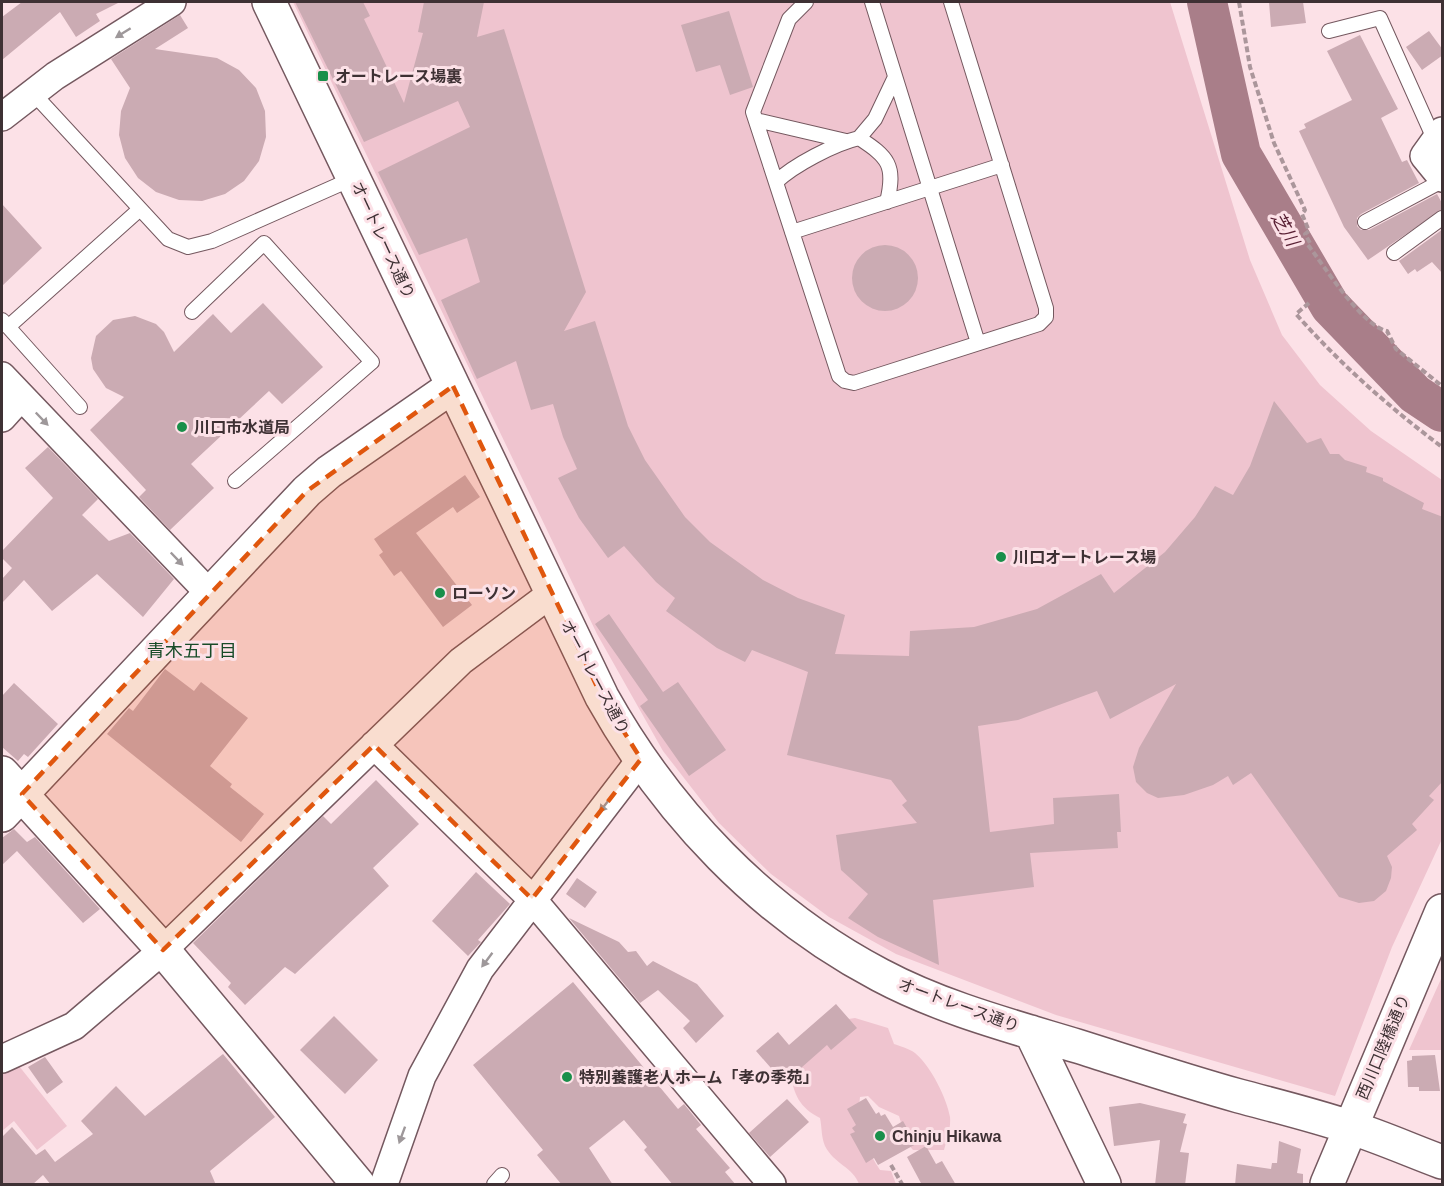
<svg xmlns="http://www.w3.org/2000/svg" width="1444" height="1186" viewBox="0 0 1444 1186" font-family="Arial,'Noto Sans JP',sans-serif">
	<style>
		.green { fill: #efc4cf }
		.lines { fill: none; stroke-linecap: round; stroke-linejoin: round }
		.river { stroke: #a97e89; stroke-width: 40 }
		.building { fill: #cbabb3 }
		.lane-casing { stroke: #74585f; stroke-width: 16 }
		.street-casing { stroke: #74585f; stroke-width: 30 }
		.secondary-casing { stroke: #74585f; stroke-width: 36 }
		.path { stroke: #ab969b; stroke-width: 4; stroke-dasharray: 6 3; stroke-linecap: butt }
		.lane { stroke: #fff; stroke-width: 14 }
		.street { stroke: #fff; stroke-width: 27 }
		.secondary { stroke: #fff; stroke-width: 33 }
		.oneway { fill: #9e989a }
		.marked { fill: #e0570e; fill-opacity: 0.2; stroke: #e0570e; stroke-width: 4.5; stroke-dasharray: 12 8; stroke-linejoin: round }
		.poi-dot { fill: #198f4a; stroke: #fce1e7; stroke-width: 2 }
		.labels { text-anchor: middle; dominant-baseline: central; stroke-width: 6; stroke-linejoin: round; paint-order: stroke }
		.poi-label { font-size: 16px; font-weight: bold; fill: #3e3134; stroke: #fce1e7; text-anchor: start }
		.street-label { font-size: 16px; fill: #3e3134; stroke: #fce1e7 }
		.water-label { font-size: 18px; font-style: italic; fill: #581f33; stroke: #fce1e7 }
		.neighbourhood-label { font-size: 18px; fill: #174b28; stroke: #fce1e7 }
	</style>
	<rect width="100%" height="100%" fill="#fce1e7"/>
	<path class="green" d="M 293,2 L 1170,2 L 1250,260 L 1282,335 L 1320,385 L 1371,431 L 1442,480 L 1442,839 L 1392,947 L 1335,1096 L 1056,1015 L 896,954 L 829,917 L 771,874 L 719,823 L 663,751 L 597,634 Z
		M 1441,979 L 1442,979 L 1442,1119 L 1441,1050 L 1409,1050 Z
		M 855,1018 L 888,1028 L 894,1044 C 900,1046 910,1049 915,1053 C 931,1066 947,1099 950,1117 C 951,1128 947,1140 944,1150 L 913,1150 L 907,1143 L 899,1116 L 879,1107 L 868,1096 L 860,1097 C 856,1123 866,1149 880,1170 L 891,1171 L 896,1184 L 859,1184 C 853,1167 834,1164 825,1146 C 821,1137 822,1127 820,1118 C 800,1108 793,1094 791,1073 L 842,1020 Z
		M 19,1066 L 67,1126 L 37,1150 L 14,1121 L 2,1131 L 2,1072 Z"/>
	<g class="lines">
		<path class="river" d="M 1207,2 L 1241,154 L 1330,306 L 1415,394 L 1442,412"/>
	</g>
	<path class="building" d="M 22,2 L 120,2 L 96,14 L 100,21 L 76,37 L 60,12 L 2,60 L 2,17 Z
		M 295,2 L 363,2 L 370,16 L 364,19 L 404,103 L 423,33 L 418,32 L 424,2 L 484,2 L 477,37 L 504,29 L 586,292 L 564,331 L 595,321 L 628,426 L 645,460 L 685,517 L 710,542 L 763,580 L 798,598 L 845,615 L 835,654 L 909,656 L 910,631 L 974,627 L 1037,609 L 1101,574 L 1114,593 L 1165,552 L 1195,517 L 1215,486 L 1233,495 L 1250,466 L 1274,401 L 1307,443 L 1321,438 L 1330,454 L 1339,454 L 1345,460 L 1367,467 L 1366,472 L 1383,478 L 1383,481 L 1424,503 L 1422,509 L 1443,517 L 1443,781 L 1429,796 L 1434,800 L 1412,824 L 1417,830 L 1387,856 L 1392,867 L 1391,878 L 1386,891 L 1374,901 L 1359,903 L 1339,897 L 1251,773 L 1233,785 L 1228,776 L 1213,785 L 1184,795 L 1158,798 L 1147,793 L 1136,782 L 1133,767 L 1139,748 L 1176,684 L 1110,719 L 1097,691 L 1018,720 L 978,726 L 990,832 L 1054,824 L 1053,798 L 1119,794 L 1121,832 L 1117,832 L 1118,848 L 1030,853 L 1034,887 L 933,900 L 939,965 L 878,937 L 848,918 L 868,894 L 841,870 L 836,835 L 917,823 L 902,805 L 907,801 L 891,780 L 787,755 L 808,672 L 752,650 L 745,662 L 717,648 L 666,611 L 675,598 L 656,582 L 624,546 L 608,558 L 579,518 L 558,478 L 577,469 L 563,437 L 553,404 L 531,410 L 516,361 L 477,379 L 458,338 L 441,300 L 480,282 L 467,238 L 419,255 L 378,172 L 470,127 L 458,101 L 364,142 Z
		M 1269,2 L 1303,2 L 1306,23 L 1271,27 Z
		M 729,11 L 753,87 L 730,95 L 720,65 L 696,72 L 681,25 Z
		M 180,15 L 188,28 L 155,49 L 217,58 L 239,70 L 256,88 L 265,111 L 266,137 L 259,161 L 244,181 L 225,194 L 202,201 L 179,200 L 156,192 L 138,178 L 125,158 L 119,135 L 121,111 L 130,88 L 111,59 Z
		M 1429,31 L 1443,50 L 1443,55 L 1422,70 L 1406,47 Z
		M 1360,35 L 1398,109 L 1381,118 L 1402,162 L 1407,160 L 1419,183 L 1361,214 L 1357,218 L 1357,226 L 1361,230 L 1369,230 L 1437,194 L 1443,205 L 1443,209 L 1368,260 L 1344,227 L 1299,131 L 1306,128 L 1304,124 L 1352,100 L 1327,51 Z
		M 2,204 L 42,248 L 2,286 Z
		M 1443,229 L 1443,274 L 1432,262 L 1417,272 L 1415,269 L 1408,274 L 1399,261 Z
		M852 278a33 33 0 1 1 66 0a33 33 0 1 1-66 0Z
		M 263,303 L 323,367 L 282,404 L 269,391 L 191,464 L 214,488 L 170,530 L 139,497 L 146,490 L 90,430 L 124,397 L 106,388 L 93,369 L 91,358 L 96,336 L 113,320 L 135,316 L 156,324 L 164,332 L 174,352 L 213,314 L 231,333 Z
		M 48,447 L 98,499 L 82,515 L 109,541 L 130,533 L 174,579 L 143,617 L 97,574 L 52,611 L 24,580 L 2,603 L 2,579 L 12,568 L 2,558 L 2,551 L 53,498 L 25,468 Z
		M 465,475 L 480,497 L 457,513 L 453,507 L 416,533 L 472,605 L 443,627 L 401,571 L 394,576 L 379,555 L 383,552 L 374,539 Z
		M 609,614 L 663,692 L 678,682 L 726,750 L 689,776 L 640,706 L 648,700 L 595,624 Z
		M 165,669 L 194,691 L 201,682 L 248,718 L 210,766 L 232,784 L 230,787 L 264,814 L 241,842 L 107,734 L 129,708 L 133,711 Z
		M 14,683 L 58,724 L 28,757 L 24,754 L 18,761 L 2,747 L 2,696 Z
		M 376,780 L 419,824 L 373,868 L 389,886 L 295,974 L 285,967 L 245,1005 L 228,987 L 231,983 L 193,943 L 323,816 L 331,824 Z
		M 14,829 L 27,842 L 35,837 L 100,909 L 83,923 L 17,851 L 2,865 L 2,838 Z
		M 476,872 L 510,904 L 478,940 L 481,942 L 468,956 L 432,921 Z
		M 577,878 L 597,892 L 585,908 L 566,894 Z
		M 569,918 L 619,942 L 628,952 L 636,951 L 647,966 L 653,961 L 697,984 L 724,1016 L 696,1043 L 683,1028 L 690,1021 L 658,990 L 640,1003 Z
		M 573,982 L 678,1109 L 684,1104 L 701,1125 L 696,1129 L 730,1168 L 725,1172 L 736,1185 L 673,1185 L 644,1150 L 647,1147 L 624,1120 L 589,1148 L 613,1185 L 562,1185 L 537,1155 L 543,1150 L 473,1065 Z
		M 836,1004 L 857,1028 L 831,1050 L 827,1045 L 784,1083 L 756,1051 L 778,1032 L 789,1045 Z
		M 334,1016 L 378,1060 L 345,1094 L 300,1050 Z
		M 223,1054 L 275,1117 L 210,1171 L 216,1185 L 51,1185 L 43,1175 L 32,1185 L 2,1185 L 2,1137 L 12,1127 L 36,1155 L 45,1149 L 55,1162 L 93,1134 L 81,1121 L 116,1086 L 145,1116 Z
		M 1435,1055 L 1440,1091 L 1419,1091 L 1419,1087 L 1408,1087 L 1407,1061 L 1412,1060 L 1412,1056 Z
		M 45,1057 L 63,1082 L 47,1094 L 28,1067 Z
		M 866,1098 L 876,1114 L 879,1112 L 881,1116 L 885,1114 L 893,1127 L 903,1121 L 916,1144 L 878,1165 L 874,1158 L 866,1163 L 850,1134 L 855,1132 L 852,1128 L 856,1125 L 847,1109 Z
		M 787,1099 L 809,1122 L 770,1157 L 749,1133 Z
		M 1140,1103 L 1186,1114 L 1183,1123 L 1187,1124 L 1180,1152 L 1189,1153 L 1185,1185 L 1155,1185 L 1160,1140 L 1114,1146 L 1109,1107 Z
		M 1279,1141 L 1301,1149 L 1297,1173 L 1303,1174 L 1303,1185 L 1235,1185 L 1237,1164 L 1271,1169 L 1272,1163 L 1277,1163 Z
		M 926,1146 L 936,1164 L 942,1161 L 956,1185 L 922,1185 L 907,1157 Z"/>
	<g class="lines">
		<defs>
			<path id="lane" d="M 806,2 L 789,19 L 753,112 L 839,376 L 845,381 L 854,383 L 1039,324 L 1046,317 L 1046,308 L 951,2
				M 872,2 L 978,343
				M 1329,31 L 1380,18 L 1435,141
				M 33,93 L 168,239 L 188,247 L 212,241 L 354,178
				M 756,120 L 846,141
				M 859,138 L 875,119 L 895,77
				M 776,182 C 794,165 834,144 859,138 C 888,157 896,165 887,202
				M 1365,222 L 1442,181
				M 792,232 L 1002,165
				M 1394,253 L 1442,218
				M 192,312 L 264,243 L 372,362 L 235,481
				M 2,320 L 80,407
				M 8,327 L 140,209
				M 494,1184 L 502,1175"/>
			<path id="street" d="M 2,117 L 55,76 L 172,2
				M 1442,131 L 1424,156 L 1442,178
				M 2,376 L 209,593
				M 2,418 L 21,397
				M 374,745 L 532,899 L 772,1184
				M 2,1059 L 74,1026 L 163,950 L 461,661 L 552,593
				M 384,1184 L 422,1076 L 480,969 L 641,759"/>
			<path id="secondary" d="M 269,2 L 602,697 C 667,813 762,913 880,975 C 942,1008 1011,1026 1077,1046 C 1131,1063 1185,1081 1239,1096 C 1276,1106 1313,1115 1349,1127 C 1381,1137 1412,1151 1442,1162
				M 2,773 L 163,950 L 358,1184
				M 2,815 L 307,491 L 329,472 L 453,386
				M 1031,1032 L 1104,1184
				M 1327,1184 L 1442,911"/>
		</defs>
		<use href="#lane" class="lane-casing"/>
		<use href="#street" class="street-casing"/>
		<use href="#secondary" class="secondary-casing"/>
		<path class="path" d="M 1239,2 L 1250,67 L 1274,143 L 1305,210 L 1302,214 L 1309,231 L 1305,234 L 1310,243 L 1308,245 C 1325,267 1362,326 1387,331 L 1396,349 L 1442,386
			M 1309,303 L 1296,314 C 1340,364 1389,407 1442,447
			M 891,1165 L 902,1184"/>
		<use href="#lane" class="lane"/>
		<use href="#street" class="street"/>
		<use href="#secondary" class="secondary"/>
	</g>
	<defs><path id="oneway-solid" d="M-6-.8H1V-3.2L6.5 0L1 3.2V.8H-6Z" transform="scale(1.5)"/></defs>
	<g class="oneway">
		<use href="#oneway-solid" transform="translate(123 33) rotate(148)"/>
		<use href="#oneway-solid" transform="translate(42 419) rotate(46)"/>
		<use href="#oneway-solid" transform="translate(177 559) rotate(46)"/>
		<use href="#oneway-solid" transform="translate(605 805) rotate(128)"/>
		<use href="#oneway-solid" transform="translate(487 960) rotate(127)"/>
		<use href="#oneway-solid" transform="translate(402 1135) rotate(110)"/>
	</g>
	<path class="marked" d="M 453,386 L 602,697 L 641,759 L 532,899 L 374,745 L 163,950 L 22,794 L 307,491 Z"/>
	<g class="poi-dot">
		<rect x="317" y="70" width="12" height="12" rx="3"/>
		<circle cx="182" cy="427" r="6"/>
		<circle cx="1001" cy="557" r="6"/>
		<circle cx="440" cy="593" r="6"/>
		<circle cx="567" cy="1077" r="6"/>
		<circle cx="880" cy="1136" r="6"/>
	</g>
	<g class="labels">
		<g class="poi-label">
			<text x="335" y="76">オートレース場裏</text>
			<text x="194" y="427">川口市水道局</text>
			<text x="1013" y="557">川口オートレース場</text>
			<text x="452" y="593">ローソン</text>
			<text x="579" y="1077">特別養護老人ホーム「孝の季苑」</text>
			<text x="892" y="1136">Chinju Hikawa</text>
		</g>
		<g class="street-label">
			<text transform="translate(383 240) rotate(65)">オートレース通り</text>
			<text transform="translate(595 677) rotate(62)">オートレース通り</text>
			<text transform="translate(959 1005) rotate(20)">オートレース通り</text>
			<text transform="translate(1383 1047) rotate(-67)">西川口陸橋通り</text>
		</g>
		<g class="water-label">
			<text transform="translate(1285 229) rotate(60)">芝川</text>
		</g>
		<g class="neighbourhood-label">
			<text x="192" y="651">青木五丁目</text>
		</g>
	</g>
	<rect width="1444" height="1186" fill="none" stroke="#3e3134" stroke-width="6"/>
</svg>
